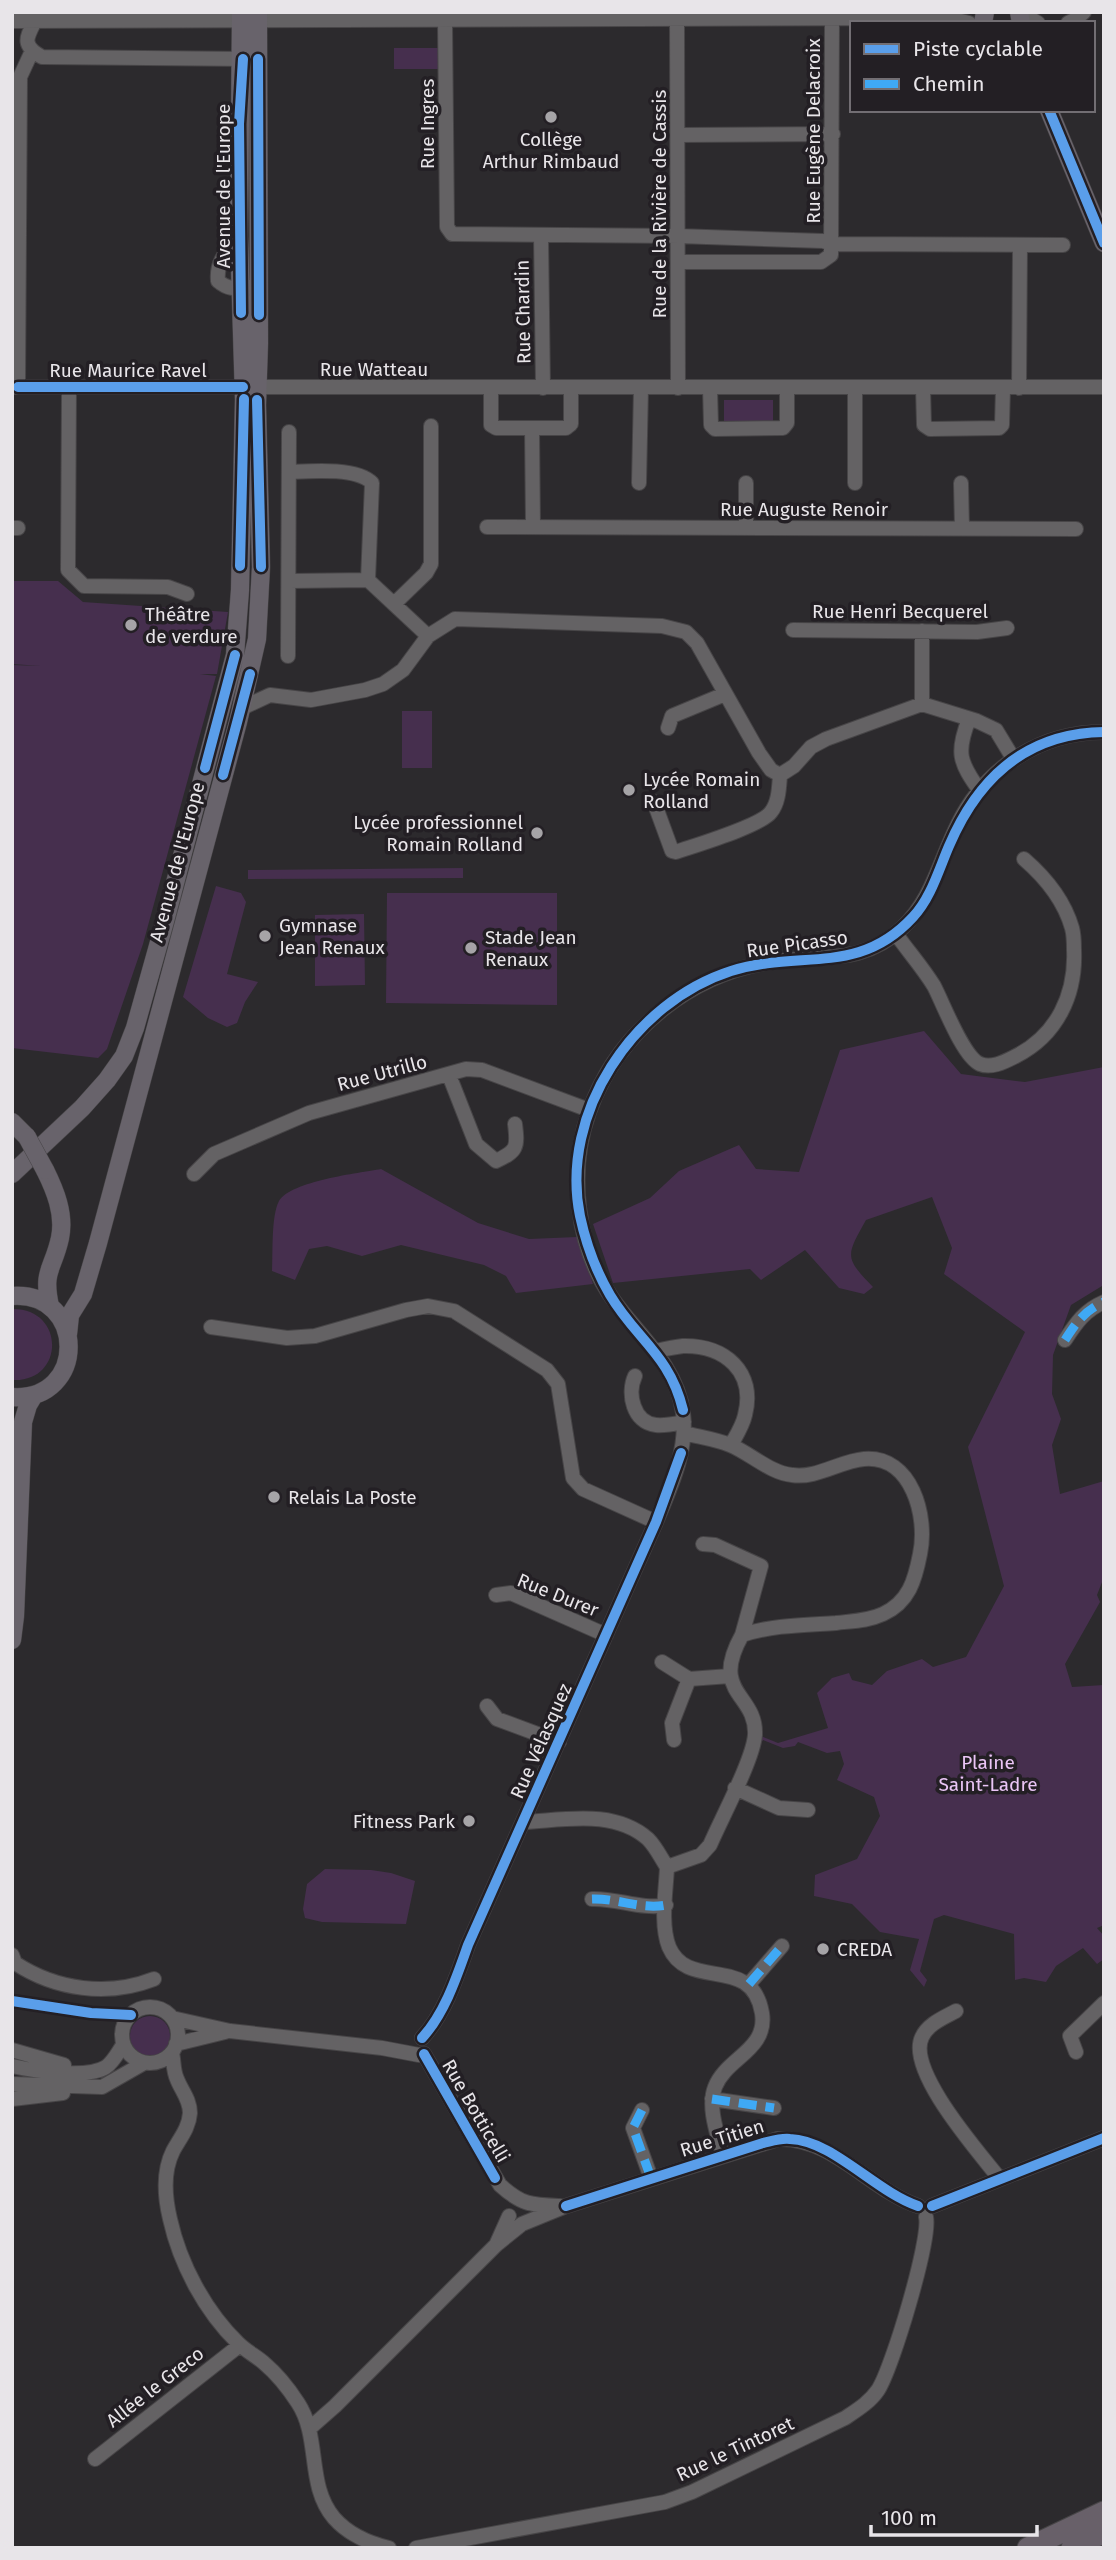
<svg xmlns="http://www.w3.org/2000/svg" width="1116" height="2560" viewBox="0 0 1116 2560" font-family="'Fira Sans',sans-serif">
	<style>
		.green { fill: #462f4e }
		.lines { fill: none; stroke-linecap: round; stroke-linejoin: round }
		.minor-casing { stroke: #474547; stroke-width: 16 }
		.major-casing { stroke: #474547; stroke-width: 19 }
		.highway-casing { stroke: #474547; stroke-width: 23 }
		.minor { stroke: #646264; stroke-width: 14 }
		.major { stroke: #68636b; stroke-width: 18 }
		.highway { stroke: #686069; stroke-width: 21 }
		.major-bridge-casing { stroke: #474547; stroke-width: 19; stroke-linecap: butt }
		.major-bridge { stroke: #68636b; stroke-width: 18 }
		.quiet { stroke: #3fa9f5; stroke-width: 9; stroke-dasharray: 18 9; stroke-linecap: butt }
		.cycleway-casing { stroke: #231f24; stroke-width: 15 }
		.cycleway { stroke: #5a9eea; stroke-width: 10 }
		.poi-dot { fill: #a6a4a7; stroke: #231f24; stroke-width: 2.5 }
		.labels { text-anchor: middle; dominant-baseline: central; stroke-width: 7; stroke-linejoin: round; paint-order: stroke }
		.street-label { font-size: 19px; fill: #e8e5e9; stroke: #231f24 }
		.poi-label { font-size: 19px; fill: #e8e5e9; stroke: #231f24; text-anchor: start }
		.park-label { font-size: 19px; fill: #eac5f6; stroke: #231f24 }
	</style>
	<rect width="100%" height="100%" fill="#2c2a2d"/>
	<path class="green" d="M 394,48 L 439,48 L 439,69 L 394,69 Z
		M 724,400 L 773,400 L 773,424 L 724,424 Z
		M 12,581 L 58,581 L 83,602 L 228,612 L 217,674 L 200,674 L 216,676 L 143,944 L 107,1049 L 98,1058 L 12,1048 L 12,665 L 41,666 L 12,664 Z
		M 402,711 L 432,711 L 432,768 L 402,768 Z
		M 463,868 L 463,878 L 248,879 L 248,870 Z
		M 216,886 L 241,893 L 246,902 L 227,974 L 258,982 L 245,1002 L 237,1023 L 227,1027 L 208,1018 L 183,997 Z
		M 387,893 L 557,893 L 557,1005 L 386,1003 Z
		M 364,914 L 365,985 L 315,986 L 315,915 Z
		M 924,1031 L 961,1074 L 1025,1082 L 1104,1067 L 1104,1281 L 1102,1286 L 1071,1305 L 1053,1355 L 1052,1394 L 1061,1419 L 1052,1445 L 1060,1494 L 1104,1481 L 1104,1577 L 1097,1595 L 1100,1602 L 1065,1664 L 1072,1687 L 1104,1685 L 1104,1925 L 1097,1928 L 1104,1936 L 1104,1959 L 1097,1964 L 1083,1948 L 1056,1966 L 1046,1982 L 1024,1978 L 1015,1980 L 1014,1934 L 944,1915 L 934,1919 L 920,1971 L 927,1980 L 924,1987 L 910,1970 L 919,1939 L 880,1932 L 852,1904 L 814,1896 L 815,1875 L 857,1859 L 880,1816 L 874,1797 L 837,1780 L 844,1764 L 840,1751 L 827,1753 L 798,1742 L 795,1746 L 783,1748 L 763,1740 L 760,1744 L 761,1736 L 778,1743 L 828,1728 L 817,1693 L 832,1678 L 849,1673 L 852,1680 L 872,1685 L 887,1671 L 922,1659 L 933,1667 L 966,1657 L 1004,1586 L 968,1447 L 1025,1332 L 944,1274 L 952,1248 L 932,1197 L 866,1220 C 846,1256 844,1257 873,1287 L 864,1294 L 839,1288 L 805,1250 L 761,1280 L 750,1269 L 613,1283 L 593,1224 L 650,1198 L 679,1171 L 739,1145 L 756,1169 L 799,1172 L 840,1050 Z
		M 381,1169 L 478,1223 L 529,1239 L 577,1237 L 593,1284 L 516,1293 L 506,1276 L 484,1265 L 401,1245 L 362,1256 L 327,1246 L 309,1249 L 295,1280 L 272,1271 C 273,1253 271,1216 279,1201 C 291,1181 359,1173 381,1169 Z
		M 12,1309 C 66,1308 65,1383 12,1380 Z
		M 325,1869 L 371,1870 L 391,1873 L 415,1881 L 406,1924 L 322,1922 L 305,1918 L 303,1909 L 307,1884 Z
		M130 2036a20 20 0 1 1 40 0a20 20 0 1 1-40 0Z"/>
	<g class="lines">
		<defs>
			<path id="minor" d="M 1020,12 L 1038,23
				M 37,17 C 28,36 19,44 42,57 L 249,59
				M 677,19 L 678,388
				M 445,20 L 447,227 L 452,234 L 678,236 L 823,241 L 832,244 L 1063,245
				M 12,21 L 949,18 L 969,23
				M 1068,23 L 1076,19 L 1084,12
				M 678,135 L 833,134
				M 541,235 L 543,388
				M 239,236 C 227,251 216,261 218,281 C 233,294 242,285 258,287
				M 678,262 L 821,262 L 831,255 L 832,19
				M 12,387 L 1104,387
				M 18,387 L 20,77 L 32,51
				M 69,387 L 68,570 L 84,586 L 168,587 L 187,594
				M 491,388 L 491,425 L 496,428 L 566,428 L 571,424 L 571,388
				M 710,388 L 711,425 L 715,429 L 783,428 L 787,423 L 787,388
				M 855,388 L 855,483
				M 923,388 L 924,425 L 930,429 L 999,428 L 1002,425 L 1003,388
				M 1019,388 L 1020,245
				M 532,428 L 533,527
				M 289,472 C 310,471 357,467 372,483 L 368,580
				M 639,483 L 641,388
				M 746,483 L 746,528
				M 961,483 L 962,528
				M 487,527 L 1076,529
				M 12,528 L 18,528
				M 289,581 L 368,580 L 428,636
				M 394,604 L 426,573 L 431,564 L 431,426
				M 793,630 L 977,632 L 1007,628
				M 922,631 L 922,704
				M 288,656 L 289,432
				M 242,708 L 270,695 L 311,700 L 365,690 L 383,684 L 403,670 L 428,636 L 455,619 L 662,626 L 686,632 L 697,643 L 759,753 L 771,770 L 780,775
				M 969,719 C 956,752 959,762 980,791
				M 668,728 L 672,716 L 725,694
				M 654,802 L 672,851 L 676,852 C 696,845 761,826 771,812 C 779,802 779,787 780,775 L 794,766 L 811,747 L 826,739 L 922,704 L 977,721 L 996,730 L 1013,758
				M 896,934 C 908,951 923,968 934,986 C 943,1003 963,1057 980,1064 C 992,1069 1006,1061 1016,1056 C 1057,1035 1076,995 1074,950 C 1074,943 1074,935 1072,928 C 1064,900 1046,878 1024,859
				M 449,1075 L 476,1144 L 496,1161 C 517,1151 518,1148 515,1124
				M 194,1174 L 214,1154 L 309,1113 L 466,1069 L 482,1070 L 589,1110
				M 211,1327 L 287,1338 L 315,1336 L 406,1310 L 428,1306 L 454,1311 L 547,1370 L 558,1384 L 573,1478 L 583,1489 L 656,1522
				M 1065,1340 C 1076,1323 1085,1310 1104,1302
				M 656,1351 C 665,1349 674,1347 683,1346 C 725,1345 756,1372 745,1415 C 743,1425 736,1436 731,1445
				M 635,1376 C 627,1393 633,1423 656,1425 C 665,1426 674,1424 684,1422
				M 703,1544 L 715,1545 L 761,1566 L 742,1635
				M 496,1595 L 511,1593 L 606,1635
				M 662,1662 L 689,1679
				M 487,1706 L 497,1719 L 559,1742
				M 674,1740 L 672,1723 L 689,1679 L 730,1676
				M 735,1788 L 779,1808 L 808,1810
				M 524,1822 C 565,1820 614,1809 648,1839 C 656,1847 661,1858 667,1867
				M 667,1867 L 701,1855 L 710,1845 C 721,1819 753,1760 755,1735 C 757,1693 709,1694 742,1635 C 772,1625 805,1625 836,1623 C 852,1621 868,1621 883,1614 C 909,1602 915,1580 920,1554 C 928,1517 912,1455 864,1459 C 840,1461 816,1479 792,1475 C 770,1473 750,1453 730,1445 C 715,1439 699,1437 684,1433
				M 667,1867 C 666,1891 660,1924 669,1947 C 688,1992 752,1953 762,2013 C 768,2050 726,2058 715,2087 C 707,2107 718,2136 723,2155
				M 592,1899 C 617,1898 642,1910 666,1905
				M 12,1955 L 15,1963 C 56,1990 108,1997 154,1979
				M 749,1984 L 782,1946
				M122 2035a28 28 0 1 1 56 0a28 28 0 1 1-56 0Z
				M 956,2011 C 943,2018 928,2024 922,2037 C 906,2070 978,2151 999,2178
				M 172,2018 L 230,2031 L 382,2048 L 419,2055 L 424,2054
				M 422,2038 C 445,2013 457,1976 468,1945 L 656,1522 C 670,1488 688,1451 683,1413 C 677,1365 638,1335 612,1298 C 576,1247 568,1171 589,1112 C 618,1030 693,971 779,961 C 825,955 864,964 902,928 C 932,900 940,860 958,824 C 986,767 1041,732 1104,732
				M 176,2044 L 225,2032
				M 12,2050 L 64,2065
				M 1076,2052 L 1070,2036 L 1104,2003
				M 172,2053 C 174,2061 173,2071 177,2079 C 181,2090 190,2099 190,2113 C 189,2128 180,2138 173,2151 C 163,2171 165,2198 170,2219 C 180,2264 205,2311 238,2343 C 246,2351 256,2356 264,2363 C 277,2374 289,2389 298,2403 C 321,2438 306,2485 334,2518 C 349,2535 368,2543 389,2548
				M 424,2054 L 500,2185 C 522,2205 531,2205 560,2206
				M 12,2066 C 34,2071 87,2079 106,2067 C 114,2061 118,2052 123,2045
				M 12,2084 L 102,2087 L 144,2063
				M 12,2099 L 63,2093
				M 712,2099 L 774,2108
				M 642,2110 L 633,2128 L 651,2178
				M 932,2206 L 1104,2138
				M 496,2245 L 522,2224 L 566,2206 L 778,2139 C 833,2137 870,2190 918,2206
				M 310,2428 L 335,2406 L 496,2245 L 509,2216
				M 95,2459 L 240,2345
				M 416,2548 L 665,2502 L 692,2492 L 845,2418 C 857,2410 870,2402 878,2390 C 892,2369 931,2239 926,2217"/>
			<path id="major" d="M 1019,12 L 1021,23
				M 983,23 L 985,12
				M 1049,110 L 1104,243
				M 12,1122 L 27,1137
				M 45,1170 C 55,1190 65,1214 60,1238 C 53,1270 42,1270 50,1306
				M 12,1174 L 82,1108 L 107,1080 L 124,1056 L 135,1028 L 165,921 L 235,655 L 240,590 L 244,399 L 239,236 L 241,12
				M 12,1296 C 87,1291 88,1402 12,1397
				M 68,1334 L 70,1315 L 83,1294 L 98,1243 L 238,722 L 257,639 L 261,567 L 257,405 L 259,343 L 258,12
				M 12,1640 L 15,1616 L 23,1422 L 28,1405 L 34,1395"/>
			<path id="highway" d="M 1028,2548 L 1104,2512
				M 1072,2548 L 1104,2532"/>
		</defs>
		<use href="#minor" class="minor-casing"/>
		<use href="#major" class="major-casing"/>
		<use href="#highway" class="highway-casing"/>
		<use href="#minor" class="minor"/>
		<use href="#major" class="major"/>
		<use href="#highway" class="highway"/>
		<defs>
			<path id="major-bridge" d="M 27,1137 L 45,1170"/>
		</defs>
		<use href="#major-bridge" class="major-bridge-casing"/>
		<use href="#major-bridge" class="major-bridge"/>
		<path class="quiet" d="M 1065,1340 C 1076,1323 1085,1310 1104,1302
			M 592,1899 C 617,1898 642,1910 666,1905
			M 749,1984 L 782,1946
			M 712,2099 L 774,2108
			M 642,2110 L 633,2128 L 651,2178"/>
		<defs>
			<path id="cycleway" d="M 258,59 L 259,315
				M 1049,110 L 1104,243
				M 241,313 L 239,124 L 243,59
				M 18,387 L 243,387
				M 257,400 L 261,567
				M 240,566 L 244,399
				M 205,768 L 235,655
				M 223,775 L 250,674
				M 683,1410 C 670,1355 636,1339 610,1295 C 596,1271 586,1244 580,1216 C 559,1113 634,1002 731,971 C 800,949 858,977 913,917 C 931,898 939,869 949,846 C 978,778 1026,733 1104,732
				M 12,2001 L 91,2013 L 131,2015
				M 422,2038 C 445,2013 457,1976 468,1945 L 656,1522 L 681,1453
				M 424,2054 L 495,2178
				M 566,2206 L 763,2143 C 772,2141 780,2138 790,2139 C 832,2140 876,2192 918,2206
				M 932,2206 L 1104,2138"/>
		</defs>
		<use href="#cycleway" class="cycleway-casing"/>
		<use href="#cycleway" class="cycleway"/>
	</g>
	<g class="poi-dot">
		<circle cx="551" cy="117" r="7"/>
		<circle cx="131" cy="625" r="7"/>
		<circle cx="629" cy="790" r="7"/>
		<circle cx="537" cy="833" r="7"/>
		<circle cx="265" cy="936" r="7"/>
		<circle cx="471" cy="948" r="7"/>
		<circle cx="274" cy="1497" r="7"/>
		<circle cx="469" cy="1821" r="7"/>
		<circle cx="823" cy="1949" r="7"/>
	</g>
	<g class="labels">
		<g class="street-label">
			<text transform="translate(427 124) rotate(-90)">Rue Ingres</text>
			<text transform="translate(813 131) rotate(-90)">Rue Eugène Delacroix</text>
			<text transform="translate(223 186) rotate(-90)">Avenue de l'Europe</text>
			<text transform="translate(659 204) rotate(-90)">Rue de la Rivière de Cassis</text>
			<text transform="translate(523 312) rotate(-91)">Rue Chardin</text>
			<text x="374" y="369">Rue Watteau</text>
			<text x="128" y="370">Rue Maurice Ravel</text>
			<text x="804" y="509">Rue Auguste Renoir</text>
			<text x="900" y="611">Rue Henri Becquerel</text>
			<text transform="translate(177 862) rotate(-75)">Avenue de l'Europe</text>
			<text transform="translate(797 944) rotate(-8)">Rue Picasso</text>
			<text transform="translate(382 1073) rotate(-15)">Rue Utrillo</text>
			<text transform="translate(558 1595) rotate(22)">Rue Durer</text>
			<text transform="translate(541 1741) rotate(-66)">Rue Vélasquez</text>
			<text transform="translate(476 2111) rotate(60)">Rue Botticelli</text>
			<text transform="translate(722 2138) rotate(-17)">Rue Titien</text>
			<text transform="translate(155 2387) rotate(-38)">Allée le Greco</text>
			<text transform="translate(735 2449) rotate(-25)">Rue le Tintoret</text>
		</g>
		<g class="poi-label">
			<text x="551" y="139" text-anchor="middle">Collège<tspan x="551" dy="22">Arthur Rimbaud</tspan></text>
			<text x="145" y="614">Théâtre<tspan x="145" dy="22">de verdure</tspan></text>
			<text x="643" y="779">Lycée Romain<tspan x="643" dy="22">Rolland</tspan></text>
			<text x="523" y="822" text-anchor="end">Lycée professionnel<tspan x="523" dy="22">Romain Rolland</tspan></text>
			<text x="279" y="925">Gymnase<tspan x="279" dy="22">Jean Renaux</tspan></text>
			<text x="485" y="937">Stade Jean<tspan x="485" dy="22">Renaux</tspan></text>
			<text x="288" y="1497">Relais La Poste</text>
			<text x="455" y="1821" text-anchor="end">Fitness Park</text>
			<text x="837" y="1949">CREDA</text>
		</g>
		<g class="park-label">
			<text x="988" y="1762">Plaine<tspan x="988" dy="22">Saint-Ladre</tspan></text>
		</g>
	</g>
	<rect width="1116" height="2560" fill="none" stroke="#e8e5e9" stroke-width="28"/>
	<rect x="850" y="21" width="245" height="91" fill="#231f24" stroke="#726e73" stroke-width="2"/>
	<rect x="864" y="44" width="35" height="10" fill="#5a9eea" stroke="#726e73" stroke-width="2"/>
	<text x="913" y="56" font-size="21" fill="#e8e5e9">Piste cyclable</text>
	<rect x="864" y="79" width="35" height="10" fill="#3fa9f5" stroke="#726e73" stroke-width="2"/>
	<text x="913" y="91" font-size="21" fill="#e8e5e9">Chemin</text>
	<path d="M871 2525v10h166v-10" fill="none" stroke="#e8e5e9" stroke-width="3.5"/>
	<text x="881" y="2525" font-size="21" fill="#e8e5e9" stroke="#231f24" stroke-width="5" paint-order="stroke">100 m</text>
</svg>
